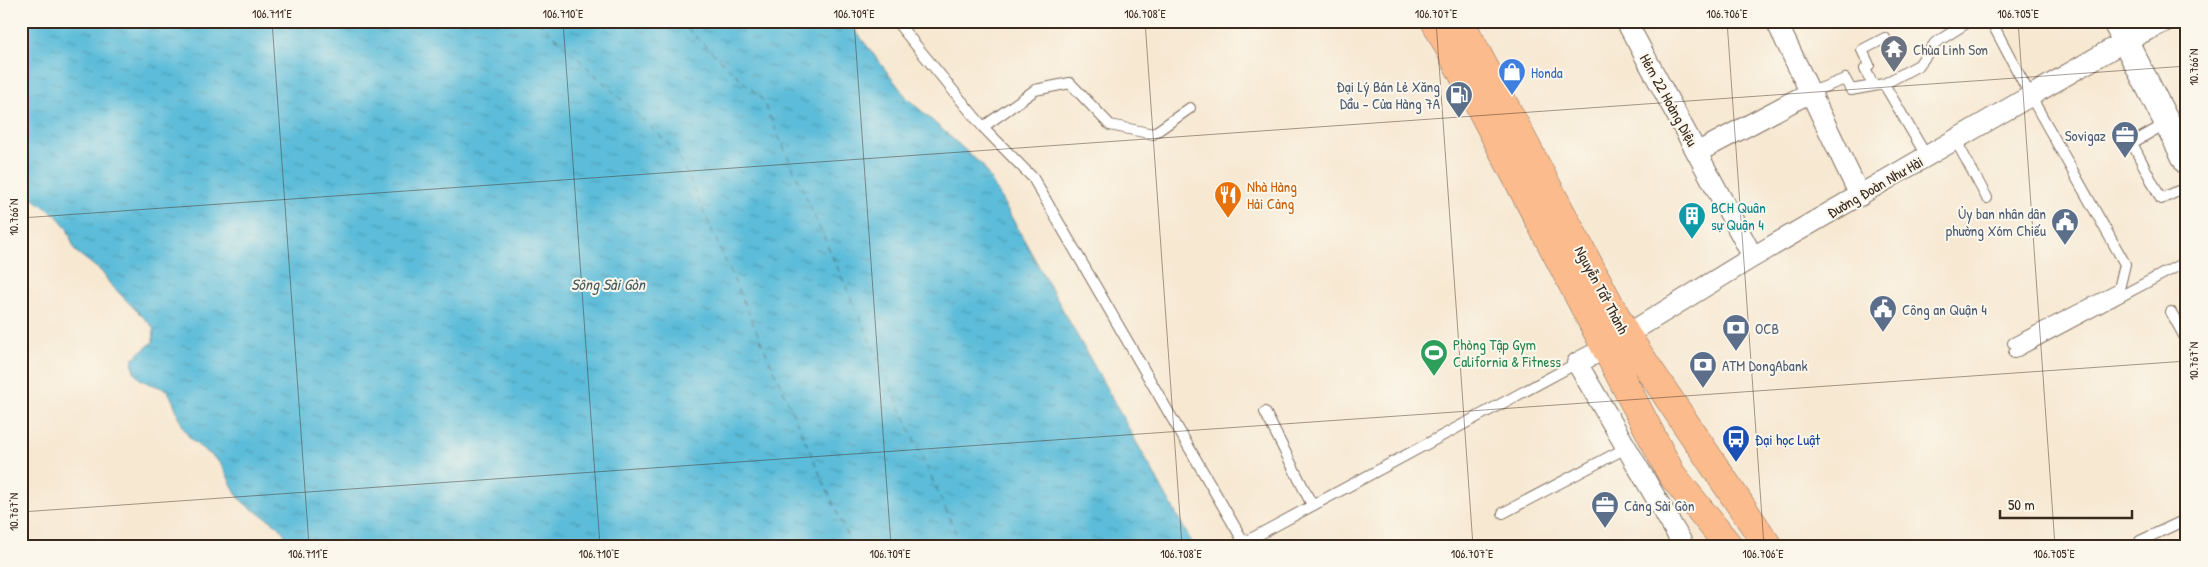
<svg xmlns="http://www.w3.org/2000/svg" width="2208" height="567" viewBox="0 0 2208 567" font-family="'Patrick Hand',sans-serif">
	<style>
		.water { fill: url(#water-ripples); stroke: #4b737c }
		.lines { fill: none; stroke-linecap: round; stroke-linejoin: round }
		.ferry { stroke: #465d5f; stroke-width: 1; stroke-dasharray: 6 5; stroke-linecap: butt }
		.service-casing { stroke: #7d6c5d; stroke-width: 12 }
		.minor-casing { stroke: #7d6c5d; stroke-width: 22 }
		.tertiary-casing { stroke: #7d6c5d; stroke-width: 27 }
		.primary-casing { stroke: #7d6c5d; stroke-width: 29 }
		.service { stroke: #fff; stroke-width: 10 }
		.minor { stroke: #fff; stroke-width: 20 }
		.tertiary { stroke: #fff; stroke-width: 25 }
		.primary { stroke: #fbbb8c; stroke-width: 28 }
		.ticks { fill: none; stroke: #3b2a1e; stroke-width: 1; stroke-opacity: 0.45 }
		.labels { text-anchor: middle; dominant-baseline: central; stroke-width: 4; stroke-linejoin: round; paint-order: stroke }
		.worship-label { font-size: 15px; fill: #5b616d; stroke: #fbf7ec; text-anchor: start }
		.shop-label { font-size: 15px; fill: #366cbe; stroke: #fbf7ec; text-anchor: start }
		.service-label { font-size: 15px; fill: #4e5e75; stroke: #fbf7ec; text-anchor: start }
		.street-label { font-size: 15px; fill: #3b2a1e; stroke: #fbf7ec }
		.food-label { font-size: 15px; fill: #c56008; stroke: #fbf7ec; text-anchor: start }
		.culture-label { font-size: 15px; fill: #0d838f; stroke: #fbf7ec; text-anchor: start }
		.leisure-label { font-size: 15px; fill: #27864d; stroke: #fbf7ec; text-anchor: start }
		.transit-label { font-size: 15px; fill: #164399; stroke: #fbf7ec; text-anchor: start }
		.water-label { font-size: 16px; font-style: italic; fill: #465d5f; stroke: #fbf7ec }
		.neatline { fill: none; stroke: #3b2a1e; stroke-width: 2 }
		.ticks-label { font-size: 12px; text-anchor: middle; fill: #3b2a1e }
	</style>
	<defs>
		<pattern id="water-ripples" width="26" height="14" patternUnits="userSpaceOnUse" patternTransform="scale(1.25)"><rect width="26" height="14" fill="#5bbcd9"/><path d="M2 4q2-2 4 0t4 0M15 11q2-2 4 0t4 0" fill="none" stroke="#4c99af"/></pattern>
	</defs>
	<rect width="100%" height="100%" fill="#fbf7ec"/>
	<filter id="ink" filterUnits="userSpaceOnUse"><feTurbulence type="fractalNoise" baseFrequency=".02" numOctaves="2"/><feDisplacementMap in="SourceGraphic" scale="10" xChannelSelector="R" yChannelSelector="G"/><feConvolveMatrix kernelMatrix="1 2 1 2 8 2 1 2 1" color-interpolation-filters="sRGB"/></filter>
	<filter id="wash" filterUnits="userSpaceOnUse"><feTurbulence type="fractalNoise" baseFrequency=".0096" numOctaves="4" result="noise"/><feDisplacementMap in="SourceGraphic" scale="20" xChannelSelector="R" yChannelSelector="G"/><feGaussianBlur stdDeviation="1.12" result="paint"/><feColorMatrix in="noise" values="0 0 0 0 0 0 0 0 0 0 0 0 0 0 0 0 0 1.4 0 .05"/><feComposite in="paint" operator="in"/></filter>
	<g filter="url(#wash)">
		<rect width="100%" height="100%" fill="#f7e8d2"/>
		<path class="water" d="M 21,21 L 848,21 L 907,98 L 983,166 L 1194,546 L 287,546 C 288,523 258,516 243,502 C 232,491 228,472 217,460 C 210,453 200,448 193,441 C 179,428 178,406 167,390 C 150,382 130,383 133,358 L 153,342 L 154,330 L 151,325 L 110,284 L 102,272 L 75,251 L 67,228 L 56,215 L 21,190 Z"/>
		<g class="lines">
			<path class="ferry" d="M 538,21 L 677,152 L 852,546
				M 679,21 L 762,99 L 962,546"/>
		</g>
	</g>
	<g filter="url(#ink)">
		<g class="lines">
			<defs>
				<path id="service" d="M 896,21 L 983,127 L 1033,178 L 1246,546
					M 1991,21 L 2031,97 L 2125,264 L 2119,289 L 2013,343
					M 1884,84 L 1927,157
					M 1873,85 L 1865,69 L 1869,65 L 1862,50 L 1885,38
					M 1809,93 L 1845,79 L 1851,90 L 1884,84 L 1919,65 L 1935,43 L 1970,21
					M 2167,123 L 2132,143 L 2161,199 L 2187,187
					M 983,127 L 1035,90 L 1070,83 L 1110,125 L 1153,134 L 1190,108
					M 1956,141 L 1987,198
					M 2171,312 L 2187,341
					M 2014,353 L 2187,261
					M 1265,412 L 1312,505
					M 1503,513 L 1626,448
					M 1245,542 L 1577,363
					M 2143,546 L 2140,541 L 2187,519"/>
				<path id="minor" d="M 1626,21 L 1753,257
					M 1776,21 L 1860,196
					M 1698,152 L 1809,93
					M 1626,335 L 1753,257 L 2125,41 L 2166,21
					M 1606,348 L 1577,363 L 1684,546"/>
				<path id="tertiary" d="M 2115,21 L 2187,162"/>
				<path id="primary" d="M 1435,21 L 1672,475 L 1729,546
					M 1460,21 L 1626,335 L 1768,546"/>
			</defs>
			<use href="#service" class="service-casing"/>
			<use href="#minor" class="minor-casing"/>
			<use href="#tertiary" class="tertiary-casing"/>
			<use href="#primary" class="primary-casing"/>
			<use href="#service" class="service"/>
			<use href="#minor" class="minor"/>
			<use href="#tertiary" class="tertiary"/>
			<use href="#primary" class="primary"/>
		</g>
	</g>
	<path class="ticks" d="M 272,21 L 309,546M 563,21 L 600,546M 854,21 L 891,546M 1145,21 L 1182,546M 1436,21 L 1473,546M 1727,21 L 1764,546M 2018,21 L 2055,546M 21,218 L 2187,66M 21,512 L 2187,361"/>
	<defs>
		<symbol id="temple-pin" viewBox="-11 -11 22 30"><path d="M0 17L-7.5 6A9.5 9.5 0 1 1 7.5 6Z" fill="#6b7280" stroke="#fbf7ec"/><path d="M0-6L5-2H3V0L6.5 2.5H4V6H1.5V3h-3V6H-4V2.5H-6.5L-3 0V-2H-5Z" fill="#fff"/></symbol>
		<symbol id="shop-pin" viewBox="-11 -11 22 30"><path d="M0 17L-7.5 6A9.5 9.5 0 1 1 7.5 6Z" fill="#3f7fe0" stroke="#fbf7ec"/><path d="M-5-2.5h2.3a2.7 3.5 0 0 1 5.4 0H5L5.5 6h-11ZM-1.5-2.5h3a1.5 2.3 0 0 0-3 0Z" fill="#fff"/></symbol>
		<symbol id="fuel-pin" viewBox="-11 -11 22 30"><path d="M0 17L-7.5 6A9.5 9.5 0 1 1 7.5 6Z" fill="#5c6f8a" stroke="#fbf7ec"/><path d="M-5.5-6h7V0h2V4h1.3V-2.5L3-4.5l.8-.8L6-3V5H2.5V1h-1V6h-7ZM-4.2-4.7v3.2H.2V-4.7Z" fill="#fff"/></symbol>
		<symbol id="office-pin" viewBox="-11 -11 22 30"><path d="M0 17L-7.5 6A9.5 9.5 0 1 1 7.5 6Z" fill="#5c6f8a" stroke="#fbf7ec"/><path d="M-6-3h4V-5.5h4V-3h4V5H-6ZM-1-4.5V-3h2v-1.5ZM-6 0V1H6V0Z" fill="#fff"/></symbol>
		<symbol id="restaurant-pin" viewBox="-11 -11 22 30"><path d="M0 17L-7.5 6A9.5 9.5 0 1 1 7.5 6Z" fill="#e8710a" stroke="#fbf7ec"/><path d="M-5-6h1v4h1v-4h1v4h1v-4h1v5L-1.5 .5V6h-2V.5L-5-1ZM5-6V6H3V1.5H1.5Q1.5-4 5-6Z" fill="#fff"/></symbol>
		<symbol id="building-pin" viewBox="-11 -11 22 30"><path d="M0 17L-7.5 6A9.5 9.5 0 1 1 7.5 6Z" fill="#0f9aa8" stroke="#fbf7ec"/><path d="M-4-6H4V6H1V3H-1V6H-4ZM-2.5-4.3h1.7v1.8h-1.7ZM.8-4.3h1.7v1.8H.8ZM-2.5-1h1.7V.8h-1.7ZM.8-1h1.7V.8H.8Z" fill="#fff"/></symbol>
		<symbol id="civic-pin" viewBox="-11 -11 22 30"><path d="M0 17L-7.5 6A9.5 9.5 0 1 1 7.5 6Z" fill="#5c6f8a" stroke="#fbf7ec"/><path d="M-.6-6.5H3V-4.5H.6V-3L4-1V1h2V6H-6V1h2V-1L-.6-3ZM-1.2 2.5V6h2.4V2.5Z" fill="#fff"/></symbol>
		<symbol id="bank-pin" viewBox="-11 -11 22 30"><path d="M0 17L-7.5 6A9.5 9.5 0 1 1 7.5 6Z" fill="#5c6f8a" stroke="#fbf7ec"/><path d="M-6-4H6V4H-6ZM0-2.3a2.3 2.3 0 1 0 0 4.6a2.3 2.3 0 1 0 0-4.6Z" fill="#fff"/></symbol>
		<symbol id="stadium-pin" viewBox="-11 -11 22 30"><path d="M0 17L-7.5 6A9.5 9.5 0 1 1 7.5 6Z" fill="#2e9e5b" stroke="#fbf7ec"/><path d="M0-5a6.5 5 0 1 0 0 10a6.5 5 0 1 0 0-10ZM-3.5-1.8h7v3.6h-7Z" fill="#fff"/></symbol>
		<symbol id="bus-pin" viewBox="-11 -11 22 30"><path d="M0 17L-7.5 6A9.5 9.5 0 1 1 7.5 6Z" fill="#1a4fb4" stroke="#fbf7ec"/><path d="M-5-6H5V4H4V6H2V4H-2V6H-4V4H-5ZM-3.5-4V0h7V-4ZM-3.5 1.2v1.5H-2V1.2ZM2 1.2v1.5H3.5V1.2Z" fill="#fff"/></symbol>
	</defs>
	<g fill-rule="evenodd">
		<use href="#temple-pin" x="1878" y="33" width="32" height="43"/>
		<use href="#shop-pin" x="1496" y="56" width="32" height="43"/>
		<use href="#fuel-pin" x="1443" y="79" width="32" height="43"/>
		<use href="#office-pin" x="2109" y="119" width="32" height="43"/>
		<use href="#restaurant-pin" x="1212" y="179" width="32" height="43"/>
		<use href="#building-pin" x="1676" y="200" width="32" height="43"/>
		<use href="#civic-pin" x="2049" y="206" width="32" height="43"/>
		<use href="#civic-pin" x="1867" y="293" width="32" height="43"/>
		<use href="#bank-pin" x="1720" y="312" width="32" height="43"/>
		<use href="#stadium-pin" x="1418" y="337" width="32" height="43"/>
		<use href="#bank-pin" x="1687" y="349" width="32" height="43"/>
		<use href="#bus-pin" x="1720" y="423" width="32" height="43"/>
		<use href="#office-pin" x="1589" y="489" width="32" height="43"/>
	</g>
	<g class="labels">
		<g class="worship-label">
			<text x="1913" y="49">Chùa Linh Sơn</text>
		</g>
		<g class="shop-label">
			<text x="1531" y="72">Honda</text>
		</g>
		<g class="service-label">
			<text x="1440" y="86" text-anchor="end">Đại Lý Bán Lẻ Xăng<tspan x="1440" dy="17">Dầu - Cửa Hàng 7A</tspan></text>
			<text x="2106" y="135" text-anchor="end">Sovigaz</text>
			<text x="2046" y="213" text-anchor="end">Ủy ban nhân dân<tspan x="2046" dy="17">phường Xóm Chiếu</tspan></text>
			<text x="1902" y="309">Công an Quận 4</text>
			<text x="1755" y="328">OCB</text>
			<text x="1722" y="365">ATM DongAbank</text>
			<text x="1624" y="505">Cảng Sài Gòn</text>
		</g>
		<g class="street-label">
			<text transform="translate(1669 100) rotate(61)">Hẻm 22 Hoàng Diệu</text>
			<text transform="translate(1875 187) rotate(-30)">Đường Đoàn Như Hài</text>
			<text transform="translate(1602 290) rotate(62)">Nguyễn Tất Thành</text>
		</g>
		<g class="food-label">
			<text x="1247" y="186">Nhà Hàng<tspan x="1247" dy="17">Hải Cảng</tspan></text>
		</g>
		<g class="culture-label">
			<text x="1711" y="207">BCH Quân<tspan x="1711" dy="17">sự Quận 4</tspan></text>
		</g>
		<g class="leisure-label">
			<text x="1453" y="344">Phòng Tập Gym<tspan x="1453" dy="17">California &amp; Fitness</tspan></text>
		</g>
		<g class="transit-label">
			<text x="1755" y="439">Đại học Luật</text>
		</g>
		<g class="water-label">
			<text x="608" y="284">Sông Sài Gòn</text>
		</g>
	</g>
	<rect width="2208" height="567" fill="none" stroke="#fbf7ec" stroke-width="55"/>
	<path d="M2000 510v8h132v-8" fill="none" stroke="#3b2a1e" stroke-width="2.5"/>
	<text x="2008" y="510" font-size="15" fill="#3b2a1e" stroke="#fbf7ec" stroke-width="4" paint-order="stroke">50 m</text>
	<rect x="28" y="28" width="2152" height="512" class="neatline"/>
	<g class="ticks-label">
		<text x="272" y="18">106.711°E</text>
		<text x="563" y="18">106.710°E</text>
		<text x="854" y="18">106.709°E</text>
		<text x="1145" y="18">106.708°E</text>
		<text x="1436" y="18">106.707°E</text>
		<text x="1727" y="18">106.706°E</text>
		<text x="2018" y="18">106.705°E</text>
		<text transform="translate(2194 67) rotate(-90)" y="4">10.766°N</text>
		<text transform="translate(14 217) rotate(-90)" y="4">10.766°N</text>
		<text transform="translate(2194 361) rotate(-90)" y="4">10.767°N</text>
		<text transform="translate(14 512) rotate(-90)" y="4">10.767°N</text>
		<text x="308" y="558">106.711°E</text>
		<text x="599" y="558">106.710°E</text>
		<text x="890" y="558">106.709°E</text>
		<text x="1181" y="558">106.708°E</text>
		<text x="1472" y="558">106.707°E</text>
		<text x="1763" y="558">106.706°E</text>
		<text x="2054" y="558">106.705°E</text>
	</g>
</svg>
